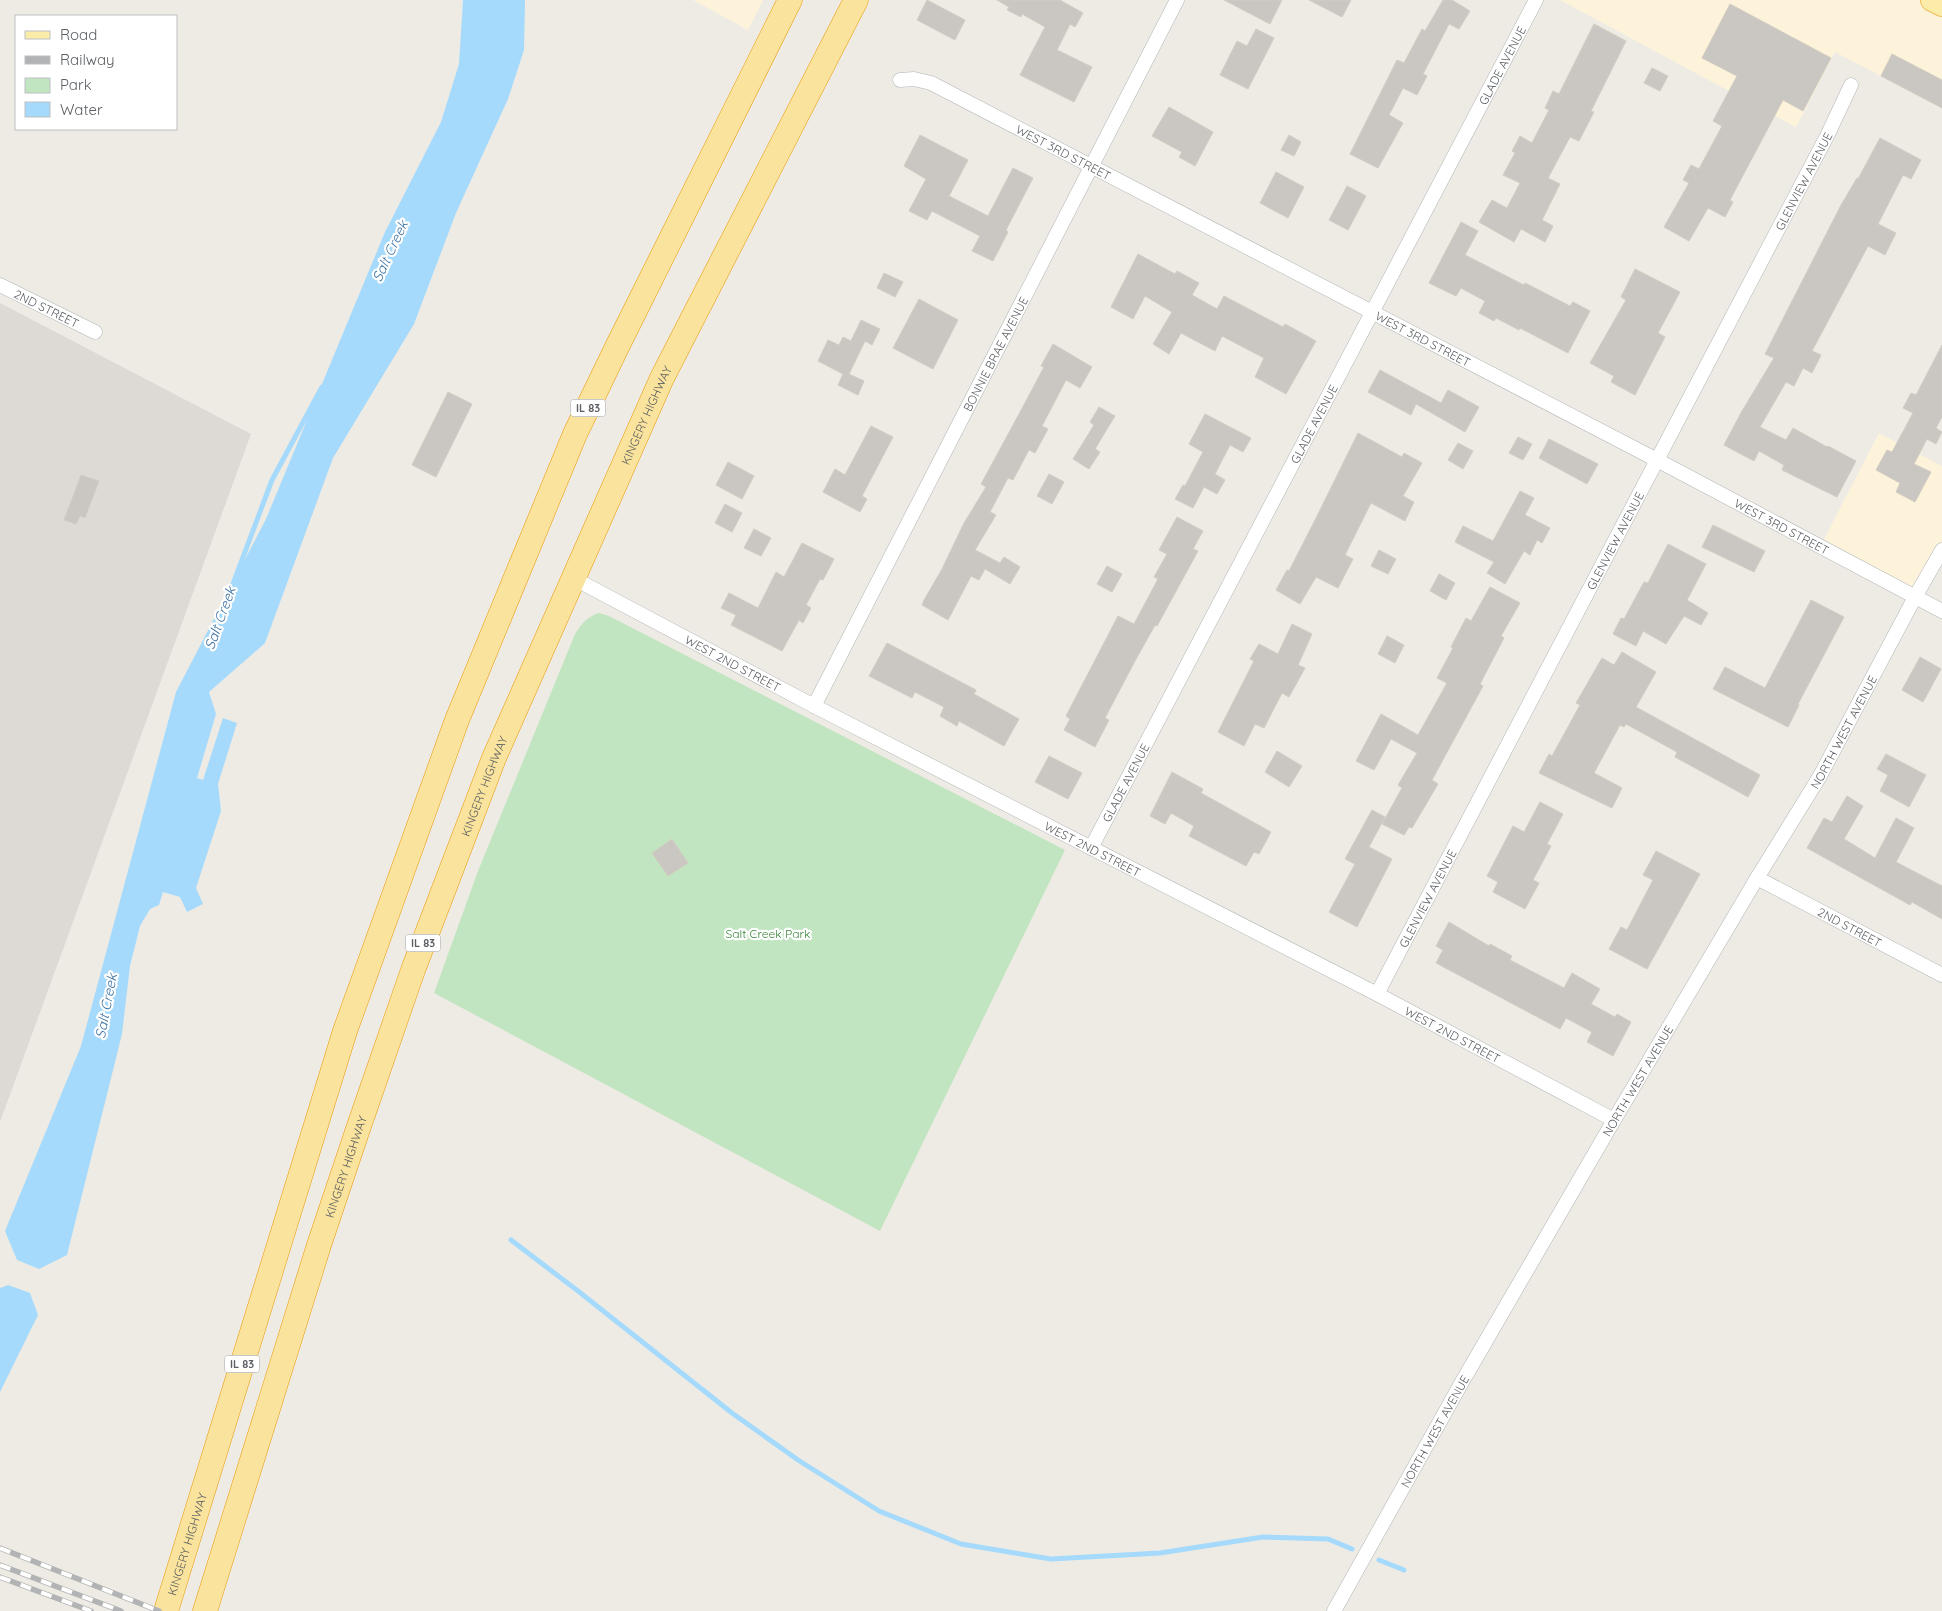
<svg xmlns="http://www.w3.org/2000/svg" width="1942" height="1611" viewBox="0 0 1942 1611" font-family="Quicksand,sans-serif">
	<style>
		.commercial { fill: #fdf3da }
		.industrial { fill: #dddad6 }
		.green { fill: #c2e5c1 }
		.water { fill: #a5dafc }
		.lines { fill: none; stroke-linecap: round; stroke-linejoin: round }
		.stream { stroke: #a5dafc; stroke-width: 5 }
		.building { fill: #cac6c1; stroke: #d2cdc2 }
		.minor-casing { stroke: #b1b5b8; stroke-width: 15 }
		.primary-casing { stroke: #edbf5e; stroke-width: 24 }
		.trunk-casing { stroke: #ea9a07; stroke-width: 25 }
		.minor { stroke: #fff; stroke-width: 14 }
		.primary { stroke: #fcecaa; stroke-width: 22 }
		.trunk { stroke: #fae39c; stroke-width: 24 }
		.rail-casing { stroke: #b2b3b4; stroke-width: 5.5 }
		.rail { stroke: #fff; stroke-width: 4; stroke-dasharray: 11; stroke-linecap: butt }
		.labels { text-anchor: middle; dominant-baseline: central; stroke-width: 4.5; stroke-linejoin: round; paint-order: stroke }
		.shield { fill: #fff; stroke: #8d9092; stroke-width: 1 }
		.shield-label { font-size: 11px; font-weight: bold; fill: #5c6064 }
		.street-label { font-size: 12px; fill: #5c6064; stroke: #fff }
		.park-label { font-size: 12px; fill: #388639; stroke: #fff }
		.water-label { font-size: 14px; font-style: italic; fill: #4075a5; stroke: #fff }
	</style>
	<rect width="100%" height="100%" fill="#eeebe4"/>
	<path class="commercial" d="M 693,0 L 763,0 L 748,30 Z
		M 1560,0 L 1929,0 L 1942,7 L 1942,108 L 1835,52 L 1796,127 Z
		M 1879,433 L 1942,466 L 1942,543 L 1909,601 L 1818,551 Z"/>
	<path class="industrial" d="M 0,303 L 251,434 L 0,1122 Z"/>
	<path class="green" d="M 599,613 L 609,616 L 1065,850 L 880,1231 L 434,993 L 478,871 L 575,634 C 582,623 587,617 599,613 Z"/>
	<path class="water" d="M 463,0 L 525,0 L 524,50 L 508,99 L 456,213 L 414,324 L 333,458 L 265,643 L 209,692 L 216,714 L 197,778 L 203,780 L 223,718 L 237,723 L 218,784 L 221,811 L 196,888 L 203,904 L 187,912 L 180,897 L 163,892 L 159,905 L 150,909 L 140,926 L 130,966 L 122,1034 L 67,1255 L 39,1269 L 17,1260 L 5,1231 L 81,1046 L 176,692 L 266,519 L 385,232 L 441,122 L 459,64 Z
		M 8,1285 L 30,1293 L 38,1315 L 0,1392 L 0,1288 Z"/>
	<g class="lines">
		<path class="stream" d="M 233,584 L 272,480 L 322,387
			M 511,1240 L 578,1291 L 732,1413 L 798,1460 L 879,1511 L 961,1544 L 1051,1559 L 1160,1553 L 1263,1537 L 1328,1539 L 1352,1549
			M 1379,1560 L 1404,1570"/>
	</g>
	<path class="building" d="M 927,0 L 965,20 L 955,40 L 917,20 Z
		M 997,0 L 1060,0 L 1083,13 L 1075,27 L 1070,24 L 1057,50 L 1092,67 L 1074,102 L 1020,75 L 1045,27 L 1022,14 L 1021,17 L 1007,10 L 1009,7 Z
		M 1224,0 L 1282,0 L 1270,24 Z
		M 1309,0 L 1351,0 L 1342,17 Z
		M 1443,0 L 1452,0 L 1470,11 L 1459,29 L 1449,24 L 1423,74 L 1427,76 L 1417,95 L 1403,88 L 1389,115 L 1403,123 L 1378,168 L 1350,154 L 1397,60 L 1404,63 L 1422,29 L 1425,31 Z
		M 1730,4 L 1831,58 L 1803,111 L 1783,100 L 1730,200 L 1733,202 L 1725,217 L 1708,208 L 1689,241 L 1664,227 L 1689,183 L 1683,180 L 1691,165 L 1699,169 L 1722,126 L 1713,121 L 1737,76 L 1702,58 Z
		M 1594,24 L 1626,41 L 1591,111 L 1594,112 L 1579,141 L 1570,137 L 1548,178 L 1560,184 L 1542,220 L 1553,226 L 1545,242 L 1521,229 L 1514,242 L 1479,222 L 1492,200 L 1507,208 L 1520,183 L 1503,175 L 1515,153 L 1512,151 L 1520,136 L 1532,143 L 1549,110 L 1545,108 L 1553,91 L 1559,94 Z
		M 1256,29 L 1274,38 L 1248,89 L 1220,75 L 1237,41 L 1247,46 Z
		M 1892,54 L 1942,80 L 1942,108 L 1881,76 Z
		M 1652,68 L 1668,76 L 1660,91 L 1644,83 Z
		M 1169,107 L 1213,132 L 1195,166 L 1179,157 L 1182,152 L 1152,136 Z
		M 920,135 L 968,160 L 949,196 L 988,216 L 1013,168 L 1033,178 L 1006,230 L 1008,232 L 993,261 L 972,251 L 980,236 L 932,211 L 927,220 L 909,211 L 926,179 L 904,166 Z
		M 1289,135 L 1301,142 L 1294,156 L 1281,150 Z
		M 1880,138 L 1921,160 L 1911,179 L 1903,175 L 1878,224 L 1896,233 L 1885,255 L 1868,246 L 1812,351 L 1821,355 L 1812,373 L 1803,368 L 1794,386 L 1786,382 L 1760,427 L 1786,440 L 1793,428 L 1827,447 L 1828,446 L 1856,461 L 1837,497 L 1782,470 L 1784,465 L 1759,451 L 1754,461 L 1724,445 L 1742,411 L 1774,358 L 1765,354 L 1841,205 L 1857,178 L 1858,179 Z
		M 1276,172 L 1304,187 L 1288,218 L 1260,203 Z
		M 1347,186 L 1366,196 L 1348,230 L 1329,220 Z
		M 1461,222 L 1478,231 L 1465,255 L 1524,285 L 1525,283 L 1570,306 L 1573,302 L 1590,311 L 1568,353 L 1520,328 L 1519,330 L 1496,318 L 1494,321 L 1479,313 L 1485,301 L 1461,288 L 1456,296 L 1429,283 Z
		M 1138,254 L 1175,274 L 1177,271 L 1199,283 L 1192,295 L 1217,309 L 1224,296 L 1283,327 L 1285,324 L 1316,341 L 1286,394 L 1255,377 L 1264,358 L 1222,336 L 1215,351 L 1181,333 L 1169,354 L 1153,344 L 1172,312 L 1145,296 L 1133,319 L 1111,307 Z
		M 1635,269 L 1680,292 L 1658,333 L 1665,337 L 1635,395 L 1611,382 L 1614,376 L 1590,363 L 1626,300 L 1621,297 Z
		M 884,273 L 903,282 L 895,297 L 877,288 Z
		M 919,299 L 958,320 L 933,369 L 893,348 Z
		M 861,320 L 880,329 L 872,345 L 865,341 L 849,374 L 864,381 L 858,395 L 838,385 L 843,374 L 818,361 L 828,340 L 839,345 L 843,337 L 851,341 Z
		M 1053,344 L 1092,367 L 1080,388 L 1066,380 L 1042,426 L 1048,429 L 1035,453 L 1029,450 L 1013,480 L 1008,478 L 990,512 L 996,515 L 975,550 L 1000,563 L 1004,557 L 1020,567 L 1010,584 L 985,569 L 979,580 L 971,576 L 948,620 L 922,605 L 924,600 L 942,569 L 964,523 L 986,487 L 981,484 L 1019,414 L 1044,367 L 1041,366 Z
		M 1942,345 L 1942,417 L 1936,428 L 1942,432 L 1936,444 L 1927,439 L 1914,464 L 1931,472 L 1915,502 L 1896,492 L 1900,483 L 1876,470 L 1887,450 L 1892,452 L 1913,413 L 1903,408 L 1911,393 L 1916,395 Z
		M 1380,370 L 1441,403 L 1448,390 L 1479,407 L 1465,432 L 1416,404 L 1411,415 L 1368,392 Z
		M 448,392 L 472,404 L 436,477 L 412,465 Z
		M 1099,407 L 1115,416 L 1095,449 L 1100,452 L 1089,469 L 1073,459 L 1094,425 L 1090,422 Z
		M 1205,414 L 1251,438 L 1243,452 L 1230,445 L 1215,474 L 1225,480 L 1217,494 L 1204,487 L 1193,508 L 1175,499 L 1183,485 L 1185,486 L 1203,452 L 1189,444 Z
		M 871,426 L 893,437 L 862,496 L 867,499 L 860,512 L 823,492 L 835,469 L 845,475 Z
		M 1358,433 L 1402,457 L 1404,453 L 1422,463 L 1403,496 L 1414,502 L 1405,521 L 1371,503 L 1345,555 L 1353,559 L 1338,588 L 1316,577 L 1300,604 L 1276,590 L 1287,570 L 1289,571 L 1316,518 Z
		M 1518,437 L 1532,444 L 1523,460 L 1509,453 Z
		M 1549,439 L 1598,464 L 1587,484 L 1539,458 Z
		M 1458,443 L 1473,451 L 1463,469 L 1448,460 Z
		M 728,462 L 754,476 L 742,499 L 716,485 Z
		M 1049,474 L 1064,482 L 1052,504 L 1037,496 Z
		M 81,475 L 99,481 L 85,518 L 80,516 L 76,524 L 64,520 Z
		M 1520,491 L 1534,498 L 1525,515 L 1550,528 L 1542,543 L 1537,540 L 1530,555 L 1524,551 L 1505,584 L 1487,573 L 1494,562 L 1455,542 L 1463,526 L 1493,541 Z
		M 725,504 L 742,513 L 732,532 L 715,523 Z
		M 1177,517 L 1203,531 L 1193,549 L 1198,551 L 1157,626 L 1155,625 L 1135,661 L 1105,718 L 1109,720 L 1095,747 L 1064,730 L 1070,719 L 1066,716 L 1118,616 L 1134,624 L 1158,579 L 1154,577 L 1167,554 L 1159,550 Z
		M 1713,525 L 1765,551 L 1754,572 L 1702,547 Z
		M 754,529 L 771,538 L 761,556 L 744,548 Z
		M 802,543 L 834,559 L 823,580 L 820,579 L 806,605 L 811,608 L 803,623 L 799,620 L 782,651 L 731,625 L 736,615 L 721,608 L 729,593 L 758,608 L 776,572 L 784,577 Z
		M 1668,544 L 1706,564 L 1687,600 L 1708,613 L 1701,625 L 1684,616 L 1666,644 L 1643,631 L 1636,646 L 1613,634 L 1621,618 L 1624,619 L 1644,582 L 1648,583 Z
		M 1379,550 L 1396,559 L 1388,574 L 1371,566 Z
		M 1107,566 L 1122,574 L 1112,592 L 1097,584 Z
		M 1439,574 L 1455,583 L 1446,600 L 1430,591 Z
		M 1490,587 L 1520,603 L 1501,636 L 1504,638 L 1480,684 L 1483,686 L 1432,780 L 1438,784 L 1412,828 L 1409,827 L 1404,835 L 1382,824 L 1402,788 L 1398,785 L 1417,753 L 1391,739 L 1374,770 L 1356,761 L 1381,714 L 1418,735 L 1447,683 L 1437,678 L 1453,648 L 1451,647 L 1466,618 L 1471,621 Z
		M 1811,600 L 1844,617 L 1798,704 L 1799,705 L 1788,727 L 1713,689 L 1725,667 L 1765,688 Z
		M 1292,624 L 1312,634 L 1298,665 L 1305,668 L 1289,697 L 1282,693 L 1264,728 L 1255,724 L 1244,746 L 1218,732 L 1254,661 L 1250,659 L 1259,644 L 1278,654 Z
		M 1387,636 L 1404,645 L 1395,663 L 1378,654 Z
		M 887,643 L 976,690 L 974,694 L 1019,719 L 1004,746 L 959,721 L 957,726 L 940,716 L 944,707 L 915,692 L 912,698 L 869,676 Z
		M 1622,652 L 1656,672 L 1636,707 L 1760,775 L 1748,797 L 1675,757 L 1677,752 L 1626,724 L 1624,727 L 1620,725 L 1594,773 L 1622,788 L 1612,808 L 1539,773 L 1549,754 L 1552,756 L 1580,705 L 1576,703 L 1602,658 L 1614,665 Z
		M 1920,657 L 1941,669 L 1923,702 L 1902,690 Z
		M 1277,751 L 1302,766 L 1289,787 L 1265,772 Z
		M 1886,754 L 1926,775 L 1909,807 L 1880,791 L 1888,775 L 1877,769 Z
		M 1049,756 L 1082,773 L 1068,799 L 1035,782 Z
		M 1172,772 L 1203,789 L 1201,793 L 1271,832 L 1259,854 L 1254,852 L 1246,866 L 1189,836 L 1194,826 L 1171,813 L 1165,824 L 1150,816 Z
		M 1847,796 L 1863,806 L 1844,839 L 1875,858 L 1896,818 L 1914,828 L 1896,862 L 1942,886 L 1942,919 L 1912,902 L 1910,905 L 1807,848 L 1824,818 L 1832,822 Z
		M 1540,802 L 1563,814 L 1547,844 L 1551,846 L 1533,880 L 1539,883 L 1525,909 L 1493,892 L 1498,882 L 1487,876 L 1513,826 L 1524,832 Z
		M 1372,810 L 1385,817 L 1369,847 L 1392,859 L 1357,927 L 1329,912 L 1355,864 L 1345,859 Z
		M 672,839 L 688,863 L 668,876 L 652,853 Z
		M 1656,851 L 1700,874 L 1647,969 L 1609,949 L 1621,927 L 1627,930 L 1653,880 L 1643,875 Z
		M 1449,922 L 1489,946 L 1490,944 L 1512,956 L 1510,960 L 1564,988 L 1572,973 L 1600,989 L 1591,1004 L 1615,1017 L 1617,1014 L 1631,1022 L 1613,1056 L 1587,1042 L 1592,1032 L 1566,1018 L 1560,1029 L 1436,963 L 1443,950 L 1436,946 Z"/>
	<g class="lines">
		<defs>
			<g id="minor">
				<path id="s1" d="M 900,80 L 914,79 L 931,83 L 1657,460 L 1942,611"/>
				<path id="s2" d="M 0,285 L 95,332"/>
				<path id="s3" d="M 573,578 L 814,706 L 1377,994 L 1614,1120"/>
				<path id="s4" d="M 814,706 L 1177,0"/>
				<path id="s5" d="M 1091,848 L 1536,0"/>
				<path id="s6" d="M 1757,878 L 1942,975"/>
				<path id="s7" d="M 1377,994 L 1828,134 L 1851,85"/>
				<path id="s8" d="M 1334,1611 L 1462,1382 L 1614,1120 L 1757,878 L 1820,776 L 1915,597 L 1942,550"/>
			</g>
			<path id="primary" d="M 1932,0 L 1942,5"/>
			<g id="trunk">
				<path id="s9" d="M 166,1611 L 345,1031 L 457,720 L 575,434 L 616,349 L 790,0"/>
				<path id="s10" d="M 205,1611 L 319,1245 L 358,1129 L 413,970 L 494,758 L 662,378 L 856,0"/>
			</g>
		</defs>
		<use href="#minor" class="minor-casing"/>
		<use href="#primary" class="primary-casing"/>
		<use href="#trunk" class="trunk-casing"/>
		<use href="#minor" class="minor"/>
		<use href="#primary" class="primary"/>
		<use href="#trunk" class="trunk"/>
		<defs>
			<path id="rail" d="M 0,1548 L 159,1611
				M 0,1565 L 121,1611
				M 0,1577 L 91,1611"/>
		</defs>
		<use href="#rail" class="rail-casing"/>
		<use href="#rail" class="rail"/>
	</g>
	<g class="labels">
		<g class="shield">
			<rect x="570.5" y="399.5" width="35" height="17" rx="4"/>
			<rect x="405.5" y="934.5" width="35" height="17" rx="4"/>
			<rect x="224.5" y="1355.5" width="35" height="17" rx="4"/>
		</g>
		<g class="shield-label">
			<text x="588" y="408">IL 83</text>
			<text x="423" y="943">IL 83</text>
			<text x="242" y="1364">IL 83</text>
		</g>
		<g class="street-label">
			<text stroke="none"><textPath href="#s5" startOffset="884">GLADE AVENUE</textPath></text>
			<text stroke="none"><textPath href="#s1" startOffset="181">WEST 3RD STREET</textPath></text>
			<text stroke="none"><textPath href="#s7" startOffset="918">GLENVIEW AVENUE</textPath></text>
			<text stroke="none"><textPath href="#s2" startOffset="52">2ND STREET</textPath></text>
			<text stroke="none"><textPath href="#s1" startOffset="586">WEST 3RD STREET</textPath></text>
			<text stroke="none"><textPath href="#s4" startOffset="396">BONNIE BRAE AVENUE</textPath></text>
			<text stroke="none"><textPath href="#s10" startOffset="1276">KINGERY HIGHWAY</textPath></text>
			<text stroke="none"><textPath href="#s5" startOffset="479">GLADE AVENUE</textPath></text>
			<text stroke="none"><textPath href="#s1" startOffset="991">WEST 3RD STREET</textPath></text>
			<text stroke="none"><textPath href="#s7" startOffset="512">GLENVIEW AVENUE</textPath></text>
			<text stroke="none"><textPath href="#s3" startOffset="181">WEST 2ND STREET</textPath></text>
			<text stroke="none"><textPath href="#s8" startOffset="1016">NORTH WEST AVENUE</textPath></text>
			<text stroke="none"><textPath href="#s5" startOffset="74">GLADE AVENUE</textPath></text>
			<text stroke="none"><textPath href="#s10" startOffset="871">KINGERY HIGHWAY</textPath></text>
			<text stroke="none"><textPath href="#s3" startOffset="586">WEST 2ND STREET</textPath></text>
			<text stroke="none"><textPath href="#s7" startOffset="108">GLENVIEW AVENUE</textPath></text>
			<text stroke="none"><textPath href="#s6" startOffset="105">2ND STREET</textPath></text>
			<text stroke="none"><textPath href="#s3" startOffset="991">WEST 2ND STREET</textPath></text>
			<text stroke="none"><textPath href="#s8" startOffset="611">NORTH WEST AVENUE</textPath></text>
			<text stroke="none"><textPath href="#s10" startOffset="466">KINGERY HIGHWAY</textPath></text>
			<text stroke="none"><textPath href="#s8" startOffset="206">NORTH WEST AVENUE</textPath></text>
			<text stroke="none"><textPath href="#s9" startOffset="70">KINGERY HIGHWAY</textPath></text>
		</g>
		<g class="park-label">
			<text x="768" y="933">Salt Creek Park</text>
		</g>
		<g class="water-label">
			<text transform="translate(390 251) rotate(-65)">Salt Creek</text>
			<text transform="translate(220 618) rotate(-70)">Salt Creek</text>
			<text transform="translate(106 1006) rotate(-79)">Salt Creek</text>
		</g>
	</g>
	<rect x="15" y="15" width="162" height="115" fill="#ffffff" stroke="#bebfc1"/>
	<rect x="25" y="31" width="25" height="8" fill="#fcecaa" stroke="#bebfc1"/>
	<text x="60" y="40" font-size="15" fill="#5c6064">Road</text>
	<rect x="25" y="56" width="25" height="8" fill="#b2b3b4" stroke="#bebfc1"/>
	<text x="60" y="65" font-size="15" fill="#5c6064">Railway</text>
	<rect x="25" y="78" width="25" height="15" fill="#c2e5c1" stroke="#bebfc1"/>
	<text x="60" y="90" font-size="15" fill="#5c6064">Park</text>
	<rect x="25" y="102" width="25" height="15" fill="#a5dafc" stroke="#bebfc1"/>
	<text x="60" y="115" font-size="15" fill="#5c6064">Water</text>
</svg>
